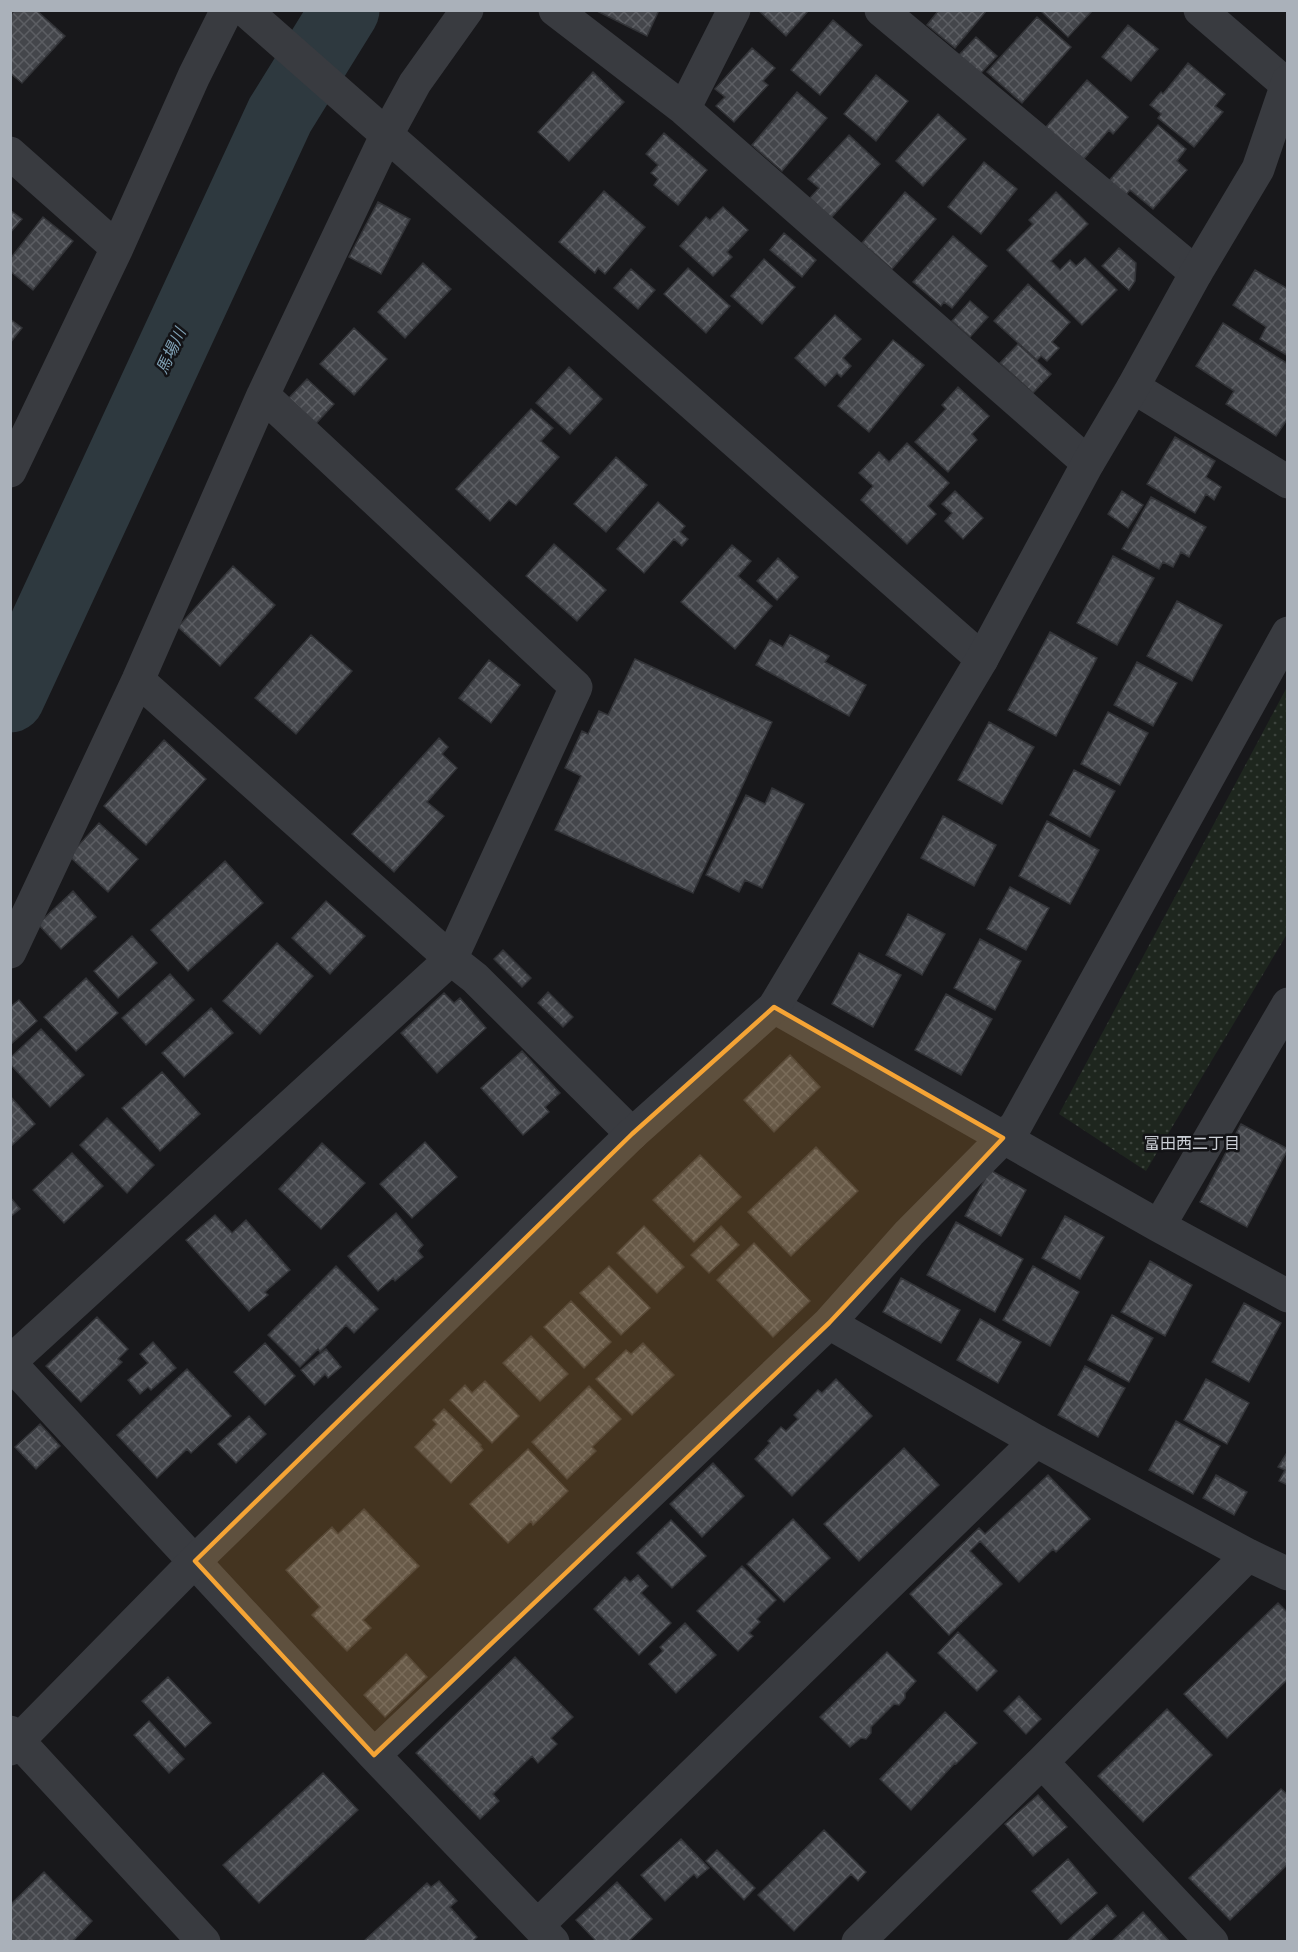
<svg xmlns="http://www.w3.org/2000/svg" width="1298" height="1952" viewBox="0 0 1298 1952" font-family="'Fira Sans Condensed','Noto Sans JP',sans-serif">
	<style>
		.grass { fill: url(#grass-dots) }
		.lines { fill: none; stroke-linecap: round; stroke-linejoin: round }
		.river { stroke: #2e393f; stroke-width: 69 }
		.building { fill: url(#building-cross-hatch); stroke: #323337; stroke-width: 1.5 }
		.minor { stroke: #393b40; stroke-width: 33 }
		.tertiary { stroke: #393b40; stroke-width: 33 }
		.marked { fill: #f5a435; fill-opacity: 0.2; stroke: #f5a435; stroke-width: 4.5; stroke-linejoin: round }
		.labels { text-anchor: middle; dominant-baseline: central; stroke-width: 5; stroke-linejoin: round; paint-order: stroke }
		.water-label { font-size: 16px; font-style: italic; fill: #81a2b6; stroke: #131316 }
		.neighbourhood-label { font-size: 16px; fill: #cbcfd6; stroke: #131316 }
	</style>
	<defs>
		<pattern id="grass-dots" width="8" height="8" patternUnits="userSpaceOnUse" patternTransform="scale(1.5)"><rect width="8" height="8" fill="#1e261e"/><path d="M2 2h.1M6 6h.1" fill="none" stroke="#3c433d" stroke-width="1.8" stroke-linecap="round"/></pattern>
		<pattern id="building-cross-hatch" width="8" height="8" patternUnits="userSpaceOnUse" patternTransform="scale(1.5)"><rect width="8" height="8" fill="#44464b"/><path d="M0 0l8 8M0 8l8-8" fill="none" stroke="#5c5e63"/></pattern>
	</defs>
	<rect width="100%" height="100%" fill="#18181b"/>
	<path class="grass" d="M 1287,687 L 1287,934 L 1146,1171 L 1059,1114 Z"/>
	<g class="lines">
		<path class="river" d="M 10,698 L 280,115 L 345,10"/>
	</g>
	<path class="building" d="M 15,10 L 36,10 L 65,36 L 22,83 L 10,73 L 10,16 Z
		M 595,10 L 659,10 L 647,36 Z
		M 758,10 L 809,10 L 786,36 Z
		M 939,10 L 987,10 L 955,48 L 927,25 Z
		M 1044,10 L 1093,10 L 1068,37 L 1042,12 Z
		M 1037,17 L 1071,47 L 1022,103 L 987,72 Z
		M 833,20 L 862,45 L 820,95 L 791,70 Z
		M 1128,25 L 1158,49 L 1131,81 L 1102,57 Z
		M 976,37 L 997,56 L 980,74 L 959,55 Z
		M 752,48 L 775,68 L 763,81 L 768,85 L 734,122 L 716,106 L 725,97 L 715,89 Z
		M 1188,63 L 1225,94 L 1215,106 L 1223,112 L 1194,147 L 1158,118 L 1161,114 L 1150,105 L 1161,92 L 1163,94 Z
		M 593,72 L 624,102 L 569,161 L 538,132 Z
		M 876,75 L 908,101 L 876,141 L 844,114 Z
		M 1087,80 L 1128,117 L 1113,134 L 1109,130 L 1083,160 L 1046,127 Z
		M 797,92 L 827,118 L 782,171 L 752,145 Z
		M 938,114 L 966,139 L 923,186 L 896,161 Z
		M 1158,125 L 1186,149 L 1177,161 L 1187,170 L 1153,209 L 1130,190 L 1124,197 L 1107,183 Z
		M 664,133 L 707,170 L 678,205 L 654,185 L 658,179 L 651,173 L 658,165 L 646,154 Z
		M 849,135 L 880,164 L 831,218 L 810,198 L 819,188 L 808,179 Z
		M 984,162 L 1017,189 L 981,234 L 948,207 Z
		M 604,191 L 645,227 L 605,274 L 598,268 L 595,273 L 559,242 Z
		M 905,192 L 936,219 L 892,269 L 862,243 Z
		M 1056,192 L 1088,224 L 1051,261 L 1060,270 L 1070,260 L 1076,266 L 1085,258 L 1117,290 L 1082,325 L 1007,250 L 1033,224 L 1029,220 Z
		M 378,202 L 410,219 L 381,274 L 349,257 Z
		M 723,207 L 748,230 L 727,252 L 732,257 L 713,276 L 680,246 L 706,217 L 710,220 Z
		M 10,210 L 22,219 L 10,233 Z
		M 43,217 L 73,241 L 33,290 L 10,271 L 10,259 Z
		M 784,233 L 816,260 L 802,277 L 770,250 Z
		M 953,236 L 987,266 L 952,308 L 944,302 L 941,306 L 913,282 Z
		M 1119,248 L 1136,263 L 1135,281 L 1129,290 L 1102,266 Z
		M 764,259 L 795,287 L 762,324 L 731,296 Z
		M 423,263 L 451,289 L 405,338 L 378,312 Z
		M 688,268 L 730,306 L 706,333 L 664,294 Z
		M 631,269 L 655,290 L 638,309 L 614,288 Z
		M 1255,270 L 1288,289 L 1288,356 L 1260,339 L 1266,327 L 1233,305 Z
		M 1028,284 L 1070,322 L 1052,342 L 1059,348 L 1047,361 L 1041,356 L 1037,360 L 994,321 Z
		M 970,301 L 988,317 L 970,337 L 952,321 Z
		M 835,315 L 861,339 L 843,358 L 851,366 L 841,377 L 837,373 L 825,386 L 795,358 Z
		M 10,319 L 22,328 L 10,343 Z
		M 1223,323 L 1288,364 L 1288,418 L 1276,436 L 1226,404 L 1234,391 L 1196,366 Z
		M 354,328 L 387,359 L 354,395 L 320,364 Z
		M 893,340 L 924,365 L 869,432 L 838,406 Z
		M 1018,344 L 1051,374 L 1033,393 L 1000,363 Z
		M 569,367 L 602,399 L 570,434 L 536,403 Z
		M 307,379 L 334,404 L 311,429 L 284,403 Z
		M 958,387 L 989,416 L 972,434 L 977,440 L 948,472 L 915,442 L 946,409 L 942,405 Z
		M 531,409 L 553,428 L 541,441 L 559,457 L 516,505 L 509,500 L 490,521 L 456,489 Z
		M 1175,437 L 1215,461 L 1206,477 L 1221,487 L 1214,500 L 1206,494 L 1195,513 L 1147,484 Z
		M 907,443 L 949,483 L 928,506 L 936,514 L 907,544 L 861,500 L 873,486 L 859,473 L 879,452 L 889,462 Z
		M 616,457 L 647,485 L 606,532 L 574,504 Z
		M 955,491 L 983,518 L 963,539 L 945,521 L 952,513 L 942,504 Z
		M 1122,491 L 1143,505 L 1128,528 L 1108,514 Z
		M 1151,497 L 1206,527 L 1189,557 L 1181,552 L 1173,567 L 1163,562 L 1159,569 L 1122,549 Z
		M 658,502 L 685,526 L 680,532 L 688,539 L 682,546 L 674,539 L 644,573 L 617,549 Z
		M 554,544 L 606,590 L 577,621 L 526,576 Z
		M 732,545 L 751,561 L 738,576 L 772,606 L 735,649 L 681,602 Z
		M 1113,556 L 1154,578 L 1117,645 L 1077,623 Z
		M 778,558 L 798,577 L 777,600 L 757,581 Z
		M 233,566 L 275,605 L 220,666 L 178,627 Z
		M 1177,601 L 1222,625 L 1192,681 L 1147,656 Z
		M 1050,632 L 1097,658 L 1056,736 L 1008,710 Z
		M 311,635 L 352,671 L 296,734 L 255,698 Z
		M 790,635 L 829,656 L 825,662 L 866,685 L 849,716 L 756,665 L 770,640 L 783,647 Z
		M 635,659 L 772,722 L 693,893 L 555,830 L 581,776 L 565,768 L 582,731 L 588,734 L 599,711 L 608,715 Z
		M 489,660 L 520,685 L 491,723 L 459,698 Z
		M 1137,662 L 1177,683 L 1153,726 L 1114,705 Z
		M 1108,712 L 1148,733 L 1120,785 L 1081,764 Z
		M 989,722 L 1034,747 L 1002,804 L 958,780 Z
		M 439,738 L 448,747 L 442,754 L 457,768 L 427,802 L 444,816 L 394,872 L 352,834 Z
		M 164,740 L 206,779 L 146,845 L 104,806 Z
		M 1074,770 L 1115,791 L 1090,837 L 1050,815 Z
		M 772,788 L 804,804 L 762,888 L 745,880 L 739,892 L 706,875 L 746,795 L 765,804 Z
		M 943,816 L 996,845 L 974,886 L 921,858 Z
		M 1047,821 L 1099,850 L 1070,904 L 1019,876 Z
		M 99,823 L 138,859 L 108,892 L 69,856 Z
		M 225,861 L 263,903 L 188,971 L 151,930 Z
		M 1010,887 L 1049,908 L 1026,950 L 987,929 Z
		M 73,891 L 96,917 L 61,949 L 38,924 Z
		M 326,901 L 365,936 L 330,974 L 292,938 Z
		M 908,914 L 945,934 L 922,975 L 886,955 Z
		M 132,936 L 157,963 L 118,998 L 94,971 Z
		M 980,939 L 1021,961 L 995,1010 L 954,988 Z
		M 277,943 L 313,976 L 260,1034 L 223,1001 Z
		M 503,950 L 531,978 L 522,987 L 494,959 Z
		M 859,953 L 901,975 L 873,1027 L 832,1004 Z
		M 170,974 L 194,1000 L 146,1045 L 122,1018 Z
		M 86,978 L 118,1013 L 76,1051 L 44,1017 Z
		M 548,992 L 573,1017 L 563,1027 L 538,1003 Z
		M 444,993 L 454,1003 L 460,998 L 486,1028 L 437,1073 L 401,1033 Z
		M 946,994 L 992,1019 L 961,1075 L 915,1050 Z
		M 19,1000 L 37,1021 L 12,1043 L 10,1042 L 10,1007 Z
		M 211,1008 L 233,1033 L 184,1077 L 162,1053 Z
		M 41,1029 L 84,1075 L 50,1107 L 10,1064 L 10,1058 Z
		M 522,1051 L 560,1093 L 545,1107 L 549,1112 L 523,1135 L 481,1088 Z
		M 790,1055 L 820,1087 L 774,1132 L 744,1100 Z
		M 162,1072 L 200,1114 L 160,1151 L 122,1108 Z
		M 10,1096 L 35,1124 L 10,1147 Z
		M 107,1118 L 154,1165 L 127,1193 L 80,1145 Z
		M 1241,1124 L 1288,1149 L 1247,1227 L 1200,1202 Z
		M 425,1142 L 457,1177 L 412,1218 L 380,1184 Z
		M 322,1143 L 365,1183 L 321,1229 L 279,1189 Z
		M 816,1147 L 858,1191 L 791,1256 L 748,1212 Z
		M 72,1153 L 103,1186 L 64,1223 L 33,1190 Z
		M 700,1155 L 741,1197 L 694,1242 L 653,1200 Z
		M 990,1170 L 1026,1190 L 1001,1236 L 965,1216 Z
		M 10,1197 L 20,1209 L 10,1217 Z
		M 396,1213 L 423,1245 L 418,1251 L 423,1257 L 395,1281 L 393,1278 L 378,1291 L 348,1256 Z
		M 215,1215 L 232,1233 L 246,1220 L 290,1270 L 265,1292 L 268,1295 L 249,1311 L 186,1240 Z
		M 1065,1216 L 1104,1237 L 1080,1279 L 1042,1258 Z
		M 956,1222 L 1023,1259 L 995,1312 L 927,1275 Z
		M 644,1226 L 684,1267 L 657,1293 L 617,1253 Z
		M 721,1226 L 739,1245 L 709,1273 L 691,1255 Z
		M 754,1243 L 810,1301 L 773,1337 L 717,1280 Z
		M 1150,1261 L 1192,1285 L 1165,1336 L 1121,1312 Z
		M 336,1266 L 378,1309 L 354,1333 L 346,1325 L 320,1352 L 318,1349 L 300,1367 L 268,1335 Z
		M 609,1266 L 650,1308 L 621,1335 L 580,1293 Z
		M 1033,1266 L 1079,1292 L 1050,1346 L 1003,1320 Z
		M 901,1278 L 960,1310 L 941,1343 L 883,1312 Z
		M 571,1301 L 611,1342 L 584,1368 L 544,1327 Z
		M 1244,1303 L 1281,1323 L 1249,1382 L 1212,1362 Z
		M 1112,1315 L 1153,1338 L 1129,1382 L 1088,1360 Z
		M 97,1317 L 128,1349 L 118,1359 L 122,1362 L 81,1402 L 46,1366 Z
		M 980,1319 L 1021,1342 L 998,1383 L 957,1360 Z
		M 531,1336 L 568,1374 L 540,1401 L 503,1363 Z
		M 153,1342 L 176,1368 L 151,1390 L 148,1387 L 140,1394 L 128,1380 L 148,1363 L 140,1354 Z
		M 265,1343 L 295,1376 L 265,1405 L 234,1372 Z
		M 643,1343 L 674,1375 L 632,1415 L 596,1379 L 626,1350 L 631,1354 Z
		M 326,1349 L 341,1367 L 328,1378 L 325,1374 L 314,1385 L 301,1370 Z
		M 1085,1366 L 1125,1388 L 1098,1437 L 1058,1415 Z
		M 187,1369 L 231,1416 L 191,1453 L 187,1449 L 157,1478 L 117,1435 Z
		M 836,1379 L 872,1416 L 792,1496 L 755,1459 L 770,1443 L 768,1441 L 780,1428 L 781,1427 L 786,1431 L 798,1419 L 794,1415 L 818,1390 L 822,1393 Z
		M 1206,1379 L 1249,1403 L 1227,1444 L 1184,1420 Z
		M 485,1381 L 519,1416 L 492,1443 L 450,1400 L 465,1385 L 472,1393 Z
		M 589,1386 L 621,1419 L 592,1447 L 596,1451 L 567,1479 L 532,1442 Z
		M 444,1409 L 481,1445 L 480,1446 L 483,1450 L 451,1483 L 415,1447 L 437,1424 L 433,1420 Z
		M 249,1416 L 266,1434 L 236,1463 L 218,1444 Z
		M 1176,1421 L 1220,1446 L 1193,1494 L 1149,1470 Z
		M 40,1424 L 60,1446 L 36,1469 L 15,1447 Z
		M 904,1448 L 939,1485 L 859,1561 L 824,1524 Z
		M 528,1449 L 568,1491 L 533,1525 L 531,1521 L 508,1543 L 470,1504 Z
		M 1288,1451 L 1288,1485 L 1279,1481 L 1285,1470 L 1278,1467 Z
		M 713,1463 L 744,1496 L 702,1537 L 670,1504 Z
		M 1048,1475 L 1090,1519 L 1056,1552 L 1053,1549 L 1019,1582 L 980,1541 L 970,1551 L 1002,1584 L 949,1635 L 910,1594 L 979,1528 L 985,1534 Z
		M 1216,1475 L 1247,1492 L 1234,1515 L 1203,1498 Z
		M 364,1509 L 419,1566 L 363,1620 L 371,1628 L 347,1651 L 312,1615 L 320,1607 L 286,1570 L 332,1527 L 338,1534 Z
		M 793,1519 L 830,1558 L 784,1602 L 747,1564 Z
		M 671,1520 L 706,1556 L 672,1588 L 637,1553 Z
		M 742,1566 L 776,1600 L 757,1619 L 760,1622 L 749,1633 L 753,1636 L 738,1651 L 697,1611 Z
		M 638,1575 L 648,1586 L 641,1593 L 671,1623 L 639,1655 L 594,1609 L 625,1577 L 630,1582 Z
		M 1278,1603 L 1288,1613 L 1288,1679 L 1227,1738 L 1184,1694 Z
		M 685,1623 L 716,1655 L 676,1693 L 649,1664 L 663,1651 L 660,1647 Z
		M 958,1632 L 997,1671 L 977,1691 L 938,1653 Z
		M 887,1652 L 916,1681 L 905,1693 L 905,1698 L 899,1705 L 894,1704 L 871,1727 L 871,1733 L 866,1739 L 861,1738 L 850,1747 L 820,1717 Z
		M 406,1654 L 427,1677 L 385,1717 L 364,1695 Z
		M 515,1657 L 573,1717 L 551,1738 L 557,1744 L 538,1763 L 532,1756 L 493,1794 L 499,1801 L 480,1819 L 416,1753 Z
		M 168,1677 L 211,1723 L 185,1747 L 142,1701 Z
		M 1019,1696 L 1041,1719 L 1026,1734 L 1004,1711 Z
		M 1167,1709 L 1212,1755 L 1143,1822 L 1098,1776 Z
		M 945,1712 L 977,1743 L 956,1764 L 955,1763 L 911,1810 L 880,1779 Z
		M 149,1721 L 184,1759 L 169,1773 L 134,1735 Z
		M 323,1773 L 358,1810 L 259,1903 L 223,1865 Z
		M 1281,1789 L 1288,1795 L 1288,1864 L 1230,1920 L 1189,1878 Z
		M 1038,1795 L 1067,1827 L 1033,1856 L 1005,1824 Z
		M 824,1830 L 866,1872 L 858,1881 L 851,1874 L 794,1931 L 758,1895 Z
		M 681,1839 L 709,1868 L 697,1878 L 694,1874 L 665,1901 L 641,1875 Z
		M 717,1850 L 755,1888 L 744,1900 L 706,1861 Z
		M 1068,1859 L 1097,1893 L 1061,1924 L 1032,1891 Z
		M 44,1872 L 92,1921 L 72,1942 L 10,1942 L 10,1905 Z
		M 439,1881 L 457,1901 L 450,1907 L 477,1937 L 472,1942 L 363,1942 L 427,1883 L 431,1887 Z
		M 617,1882 L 652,1919 L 628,1942 L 597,1942 L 576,1920 Z
		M 1107,1905 L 1116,1916 L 1088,1942 L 1066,1942 Z
		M 1143,1912 L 1170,1942 L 1111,1942 Z"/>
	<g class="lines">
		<path class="minor" d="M 245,10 L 982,659
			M 555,10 L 684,109 L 1088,463
			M 881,10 L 1196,273
			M 1200,10 L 1286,84
			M 684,109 L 734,10
			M 10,153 L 117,248
			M 1133,387 L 1288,482
			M 10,471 L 117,248 L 194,76 L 227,10
			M 138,680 L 451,959 L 475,978 L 632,1134
			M 10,952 L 138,680 L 263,395 L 386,136 L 415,83 L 467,10
			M 774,1007 L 1159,1226 L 1288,1296
			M 1159,1226 L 1288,1004
			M 829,1323 L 1036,1441 L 1248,1555 L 1288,1574
			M 10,1362 L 451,959 L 576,687 L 263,395
			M 10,1363 L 374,1755 L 553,1942
			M 374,1755 L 829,1323 L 909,1233 L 1016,1125 L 1288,633
			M 1042,1762 L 1212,1942
			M 538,1925 L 1036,1441
			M 858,1942 L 1042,1762 L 1248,1555"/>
		<path class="tertiary" d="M 10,1732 L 204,1942
			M 10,1749 L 195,1561 L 632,1134 L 774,1007 L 982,659 L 1088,463 L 1133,387 L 1196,273 L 1258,169 L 1288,81"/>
	</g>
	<path class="marked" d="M 774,1007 L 1003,1138 L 829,1323 L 374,1755 L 195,1561 L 632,1134 Z"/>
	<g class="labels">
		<g class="water-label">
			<text transform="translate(171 351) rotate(-65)">馬場川</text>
		</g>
		<g class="neighbourhood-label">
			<text x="1192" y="1143">富田西二丁目</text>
		</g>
	</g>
	<rect width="1298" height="1952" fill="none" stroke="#aab1ba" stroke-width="24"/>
</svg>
